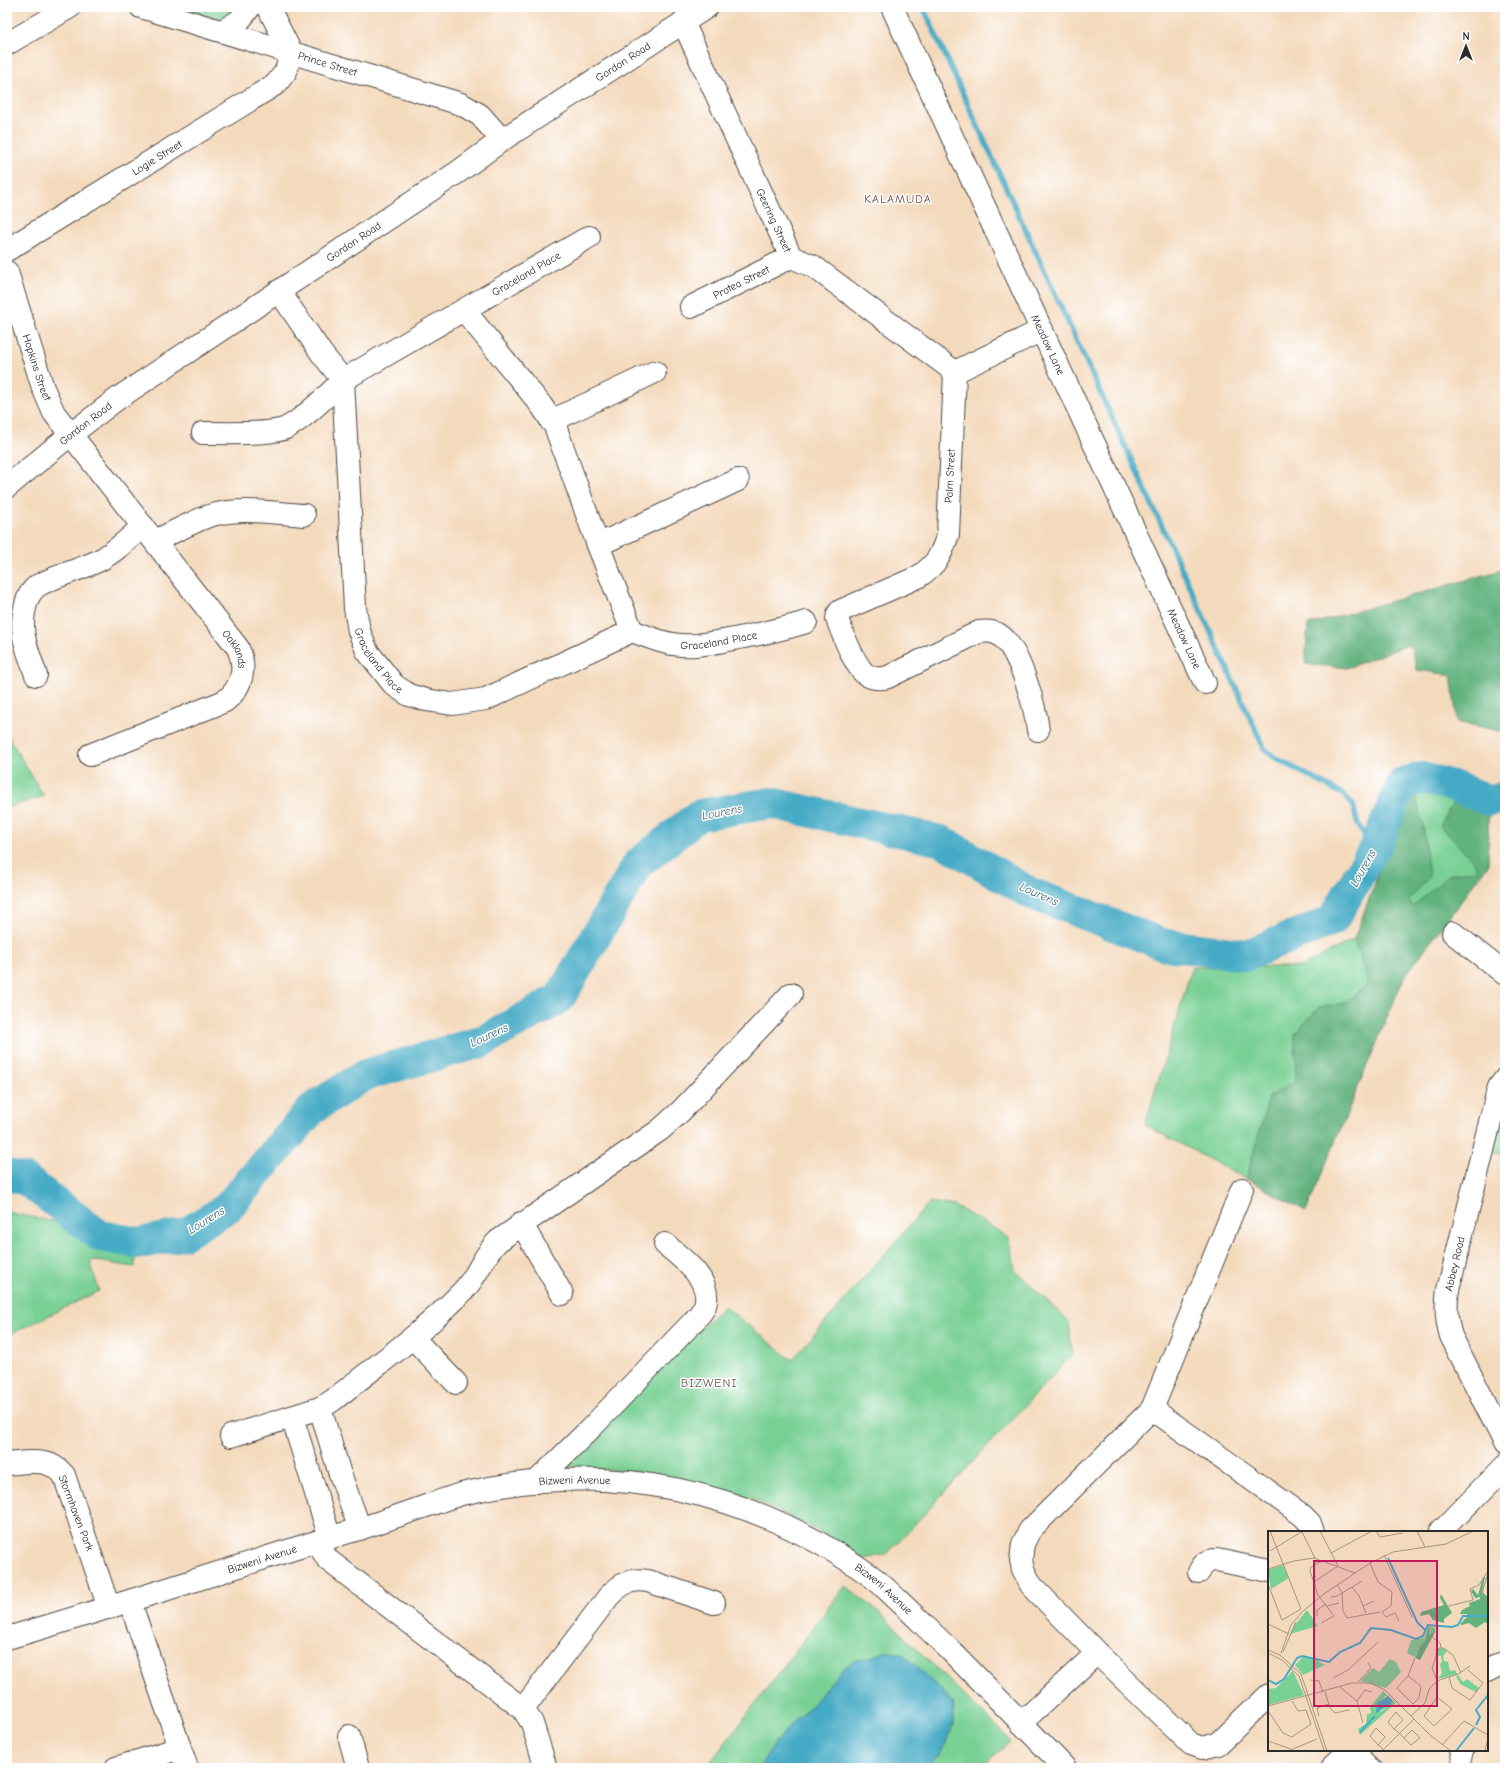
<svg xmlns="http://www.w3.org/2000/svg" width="1512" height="1775" viewBox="0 0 1512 1775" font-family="'Comic Neue',sans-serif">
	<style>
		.green { fill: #79d095; stroke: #527e60 }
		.forest { fill: #62b27e; stroke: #466e54 }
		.water { fill: #45aac5; stroke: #386a78 }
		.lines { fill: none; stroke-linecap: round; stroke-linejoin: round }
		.stream { stroke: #45aac5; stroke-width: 5.5 }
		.river { stroke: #45aac5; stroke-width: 32 }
		.minor-casing { stroke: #494541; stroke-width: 24 }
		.minor { stroke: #fff; stroke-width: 22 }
		.labels { text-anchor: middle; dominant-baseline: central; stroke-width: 3; stroke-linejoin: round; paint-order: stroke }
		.street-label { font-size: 11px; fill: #2b2b2b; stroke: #fff }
		.neighbourhood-label { font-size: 12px; letter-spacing: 1px; fill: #6c514d; stroke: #fff }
		.water-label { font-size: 12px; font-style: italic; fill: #376470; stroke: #fff }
		.inset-river { fill: none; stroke: #45aac5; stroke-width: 2 }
		.inset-road { fill: none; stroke: #a49483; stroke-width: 1 }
		.view { fill: #c2185b; fill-opacity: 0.15; stroke: #c2185b; stroke-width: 2 }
		.inset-edge { fill: none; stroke: #2b2b2b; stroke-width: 2 }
	</style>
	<rect width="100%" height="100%" fill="#fff"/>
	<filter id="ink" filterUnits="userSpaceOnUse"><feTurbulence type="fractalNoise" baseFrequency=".025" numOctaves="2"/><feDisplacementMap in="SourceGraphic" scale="8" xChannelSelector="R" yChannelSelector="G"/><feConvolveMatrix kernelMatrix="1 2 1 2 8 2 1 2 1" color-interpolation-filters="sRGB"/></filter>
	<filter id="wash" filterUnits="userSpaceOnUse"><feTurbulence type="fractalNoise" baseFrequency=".012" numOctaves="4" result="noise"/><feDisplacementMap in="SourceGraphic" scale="16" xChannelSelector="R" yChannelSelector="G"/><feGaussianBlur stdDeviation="0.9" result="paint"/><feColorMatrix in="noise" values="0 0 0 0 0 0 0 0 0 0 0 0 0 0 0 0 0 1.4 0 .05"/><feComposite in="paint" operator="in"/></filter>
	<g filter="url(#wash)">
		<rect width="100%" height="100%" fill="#f4dabd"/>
		<path class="green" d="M 171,7 L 239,7 L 225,18 L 217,19 Z
			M 7,735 L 44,796 L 7,808 Z
			M 1414,790 L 1455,798 L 1488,814 L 1488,865 L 1404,977 L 1306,1211 L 1145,1125 L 1192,967 L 1301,967 L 1354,939 L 1403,809 Z
			M 1505,1090 L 1505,1154 L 1490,1151 Z
			M 930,1202 L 954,1206 L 994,1228 L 1009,1239 L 1015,1270 L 1069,1322 L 1072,1355 L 887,1554 L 864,1559 L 821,1532 L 757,1501 L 699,1483 L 630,1471 L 562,1467 L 562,1461 L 724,1306 L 792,1360 Z
			M 7,1209 L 12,1213 L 61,1223 L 96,1241 L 137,1246 L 134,1267 L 90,1260 L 99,1291 L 7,1336 Z
			M 845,1586 L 878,1611 L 1011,1741 L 979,1768 L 925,1768 L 942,1752 L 954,1721 L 953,1703 L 940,1689 L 904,1656 L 888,1651 L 868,1658 L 853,1661 L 842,1670 L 807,1710 L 793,1722 L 777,1740 L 759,1768 L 706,1768 Z"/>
		<path class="forest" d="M 1505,569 L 1505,732 L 1457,722 L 1451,675 L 1417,670 L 1410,644 L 1347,668 L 1305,664 L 1308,625 Z
			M 1414,790 L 1423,826 L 1429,877 L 1408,901 L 1414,906 L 1450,874 L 1477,870 L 1474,862 L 1440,826 L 1455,798 L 1488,814 L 1488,865 L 1404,977 L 1306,1211 L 1246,1179 L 1269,1097 L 1296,1081 L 1295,1034 L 1319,1007 L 1345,1003 L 1368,984 L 1354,939 L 1403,809 Z"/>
		<path class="water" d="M 888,1651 L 904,1655 L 940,1689 L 953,1703 L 954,1721 L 948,1741 L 942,1752 L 925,1768 L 759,1768 L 777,1740 L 793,1722 L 807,1710 L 842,1670 L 853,1661 L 868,1658 Z"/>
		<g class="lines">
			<path class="stream" d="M 923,7 L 1264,748 L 1274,757 L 1344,795 L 1353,805 L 1358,825 L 1374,849"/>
			<path class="river" d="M 7,1175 L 26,1180 L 100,1236 L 140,1243 L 185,1234 L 227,1208 L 313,1108 L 365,1075 L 481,1042 L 559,999 L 638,864 L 699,815 L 771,803 L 942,841 L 1030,893 L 1165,945 L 1247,955 L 1333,920 L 1374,849 L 1403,783 L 1422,778 L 1453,786 L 1488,800 L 1505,798"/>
		</g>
	</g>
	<g filter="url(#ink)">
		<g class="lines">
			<defs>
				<g id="minor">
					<path id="s1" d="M 141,7 L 461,104 L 480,115 L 502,140"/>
					<path id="s2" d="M 892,7 L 1205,683"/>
					<path id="s3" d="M 683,22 L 791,257 L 813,266 L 955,372"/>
					<path d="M 222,31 L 239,21 L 250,7"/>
					<path d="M 7,44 L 70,7"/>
					<path id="s4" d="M 7,250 L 276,84 L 286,71 L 291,52 L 268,7"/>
					<path id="s5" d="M 7,272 L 43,388 L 54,413 L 238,648 C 247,668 242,688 225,701 L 90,755"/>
					<path id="s6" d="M 279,291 L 322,354 L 343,380 L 355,608 L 359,631 L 367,651 L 394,685 L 409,695 L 426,700 L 452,704 L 486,699 L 632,631 C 646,636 659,642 673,644 C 693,648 715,642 734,639 C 758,634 782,630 806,622"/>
					<path id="s7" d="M 691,307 L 791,257"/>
					<path d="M 464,310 L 541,405 L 555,426 L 598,545 L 632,631"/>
					<path d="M 955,372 L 948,534 C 941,556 937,564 918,577 L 840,611 L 838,614 L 837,619 C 843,634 853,662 864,673 C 871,679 880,679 888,677 L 979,632 C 986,631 992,631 998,634 C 1019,646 1035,706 1038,730"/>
					<path d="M 955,372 L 1042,330"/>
					<path d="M 551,421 L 655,372"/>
					<path id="s8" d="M 203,433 C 222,433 270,435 286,428 C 303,420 329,394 343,380 L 589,237"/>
					<path id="s9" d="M 7,487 L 70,435 L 117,399 L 458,172 L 502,140 L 707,7"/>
					<path d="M 155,541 C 172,533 188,524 206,517 C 236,506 273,513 304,515"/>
					<path d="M 598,545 L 738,480"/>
					<path d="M 36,675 C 27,648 18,632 26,604 C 28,596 31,591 37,586 C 57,575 80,570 100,560 C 116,551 130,538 143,526"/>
					<path d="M 1453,933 L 1505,974"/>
					<path d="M 1505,1079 L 1499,1087 L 1497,1094 L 1448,1290 C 1445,1307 1446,1320 1451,1336 L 1505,1443"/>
					<path d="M 1242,1189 L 1152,1409 L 1030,1530 L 1023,1544 L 1021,1560 L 1023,1569 L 1031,1585 L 1097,1653 L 1191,1744 L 1202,1748 L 1218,1744 L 1269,1695"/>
					<path d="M 521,1223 L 562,1294"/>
					<path d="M 413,1338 L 456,1383"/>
					<path d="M 320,1408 L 339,1471 L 360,1529"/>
					<path d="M 1152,1409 L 1302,1515 L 1310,1523 L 1313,1532"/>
					<path d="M 292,1417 L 330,1538"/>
					<path d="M 231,1436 L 320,1408 L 332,1401 C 377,1365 424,1332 463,1291 C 478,1276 483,1255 498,1241 L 660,1130 L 681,1111 L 791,994"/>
					<path d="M 7,1464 C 28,1462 49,1457 64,1475 L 109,1608"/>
					<path d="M 536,1482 L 591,1428 L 693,1322 C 698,1316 705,1310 706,1301 C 709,1277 681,1258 665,1244"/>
					<path d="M 1441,1532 L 1505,1466"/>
					<path d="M 317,1542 L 328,1560 L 523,1709 L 532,1723 L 546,1768"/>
					<path d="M 1199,1572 C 1203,1564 1207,1560 1217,1560 L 1269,1571"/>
					<path d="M 130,1602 L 187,1768"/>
					<path id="s10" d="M 7,1638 C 119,1606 230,1568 342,1534 C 370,1526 398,1516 426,1506 C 439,1502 452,1496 466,1493 C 610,1459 751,1490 871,1576 C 881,1583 889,1592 898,1600 C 915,1616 932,1633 949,1649 C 988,1689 1027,1728 1065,1768"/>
					<path d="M 1487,1670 L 1497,1665 L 1505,1663"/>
					<path d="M 523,1709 L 609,1596 C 621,1584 630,1578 648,1581 L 714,1603"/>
					<path d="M 1021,1723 L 1097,1653"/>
					<path d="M 349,1736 L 358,1768"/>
					<path d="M 1353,1750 L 1371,1768"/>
					<path d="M 116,1768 L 180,1748"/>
					<path d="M 1332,1768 L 1351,1750"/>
					<path d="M 1459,1768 L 1463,1750"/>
				</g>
			</defs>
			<use href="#minor" class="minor-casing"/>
			<use href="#minor" class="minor"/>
		</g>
	</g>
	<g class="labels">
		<g class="street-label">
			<text stroke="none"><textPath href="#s9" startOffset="749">Gordon Road</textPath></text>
			<text stroke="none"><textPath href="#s1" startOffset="195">Prince Street</textPath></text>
			<text stroke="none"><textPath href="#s4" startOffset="176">Logie Street</textPath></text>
			<text stroke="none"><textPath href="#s3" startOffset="218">Geering Street</textPath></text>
			<text stroke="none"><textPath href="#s9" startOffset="425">Gordon Road</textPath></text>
			<text stroke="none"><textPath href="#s8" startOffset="370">Graceland Place</textPath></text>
			<text stroke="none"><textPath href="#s7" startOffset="56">Protea Street</textPath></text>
			<text stroke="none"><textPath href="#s2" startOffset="372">Meadow Lane</textPath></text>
			<text stroke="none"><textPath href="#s5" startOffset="100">Hopkins Street</textPath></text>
			<text stroke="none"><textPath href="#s9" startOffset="101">Gordon Road</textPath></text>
			<text transform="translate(950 476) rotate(-87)">Palm Street</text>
			<text stroke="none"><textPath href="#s6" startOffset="773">Graceland Place</textPath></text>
			<text stroke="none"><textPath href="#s2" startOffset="696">Meadow Lane</textPath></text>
			<text stroke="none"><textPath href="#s5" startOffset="447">Oaklands</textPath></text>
			<text stroke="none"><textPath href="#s6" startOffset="397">Graceland Place</textPath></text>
			<text transform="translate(1455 1264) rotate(-77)">Abbey Road</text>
			<text stroke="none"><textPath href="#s10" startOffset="591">Bizweni Avenue</textPath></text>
			<text transform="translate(76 1513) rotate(69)">Stormhaven Park</text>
			<text stroke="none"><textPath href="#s10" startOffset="267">Bizweni Avenue</textPath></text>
			<text stroke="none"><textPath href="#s10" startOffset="926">Bizweni Avenue</textPath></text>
		</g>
		<g class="neighbourhood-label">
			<text x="898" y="199">KALAMUDA</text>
			<text x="709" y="1383">BIZWENI</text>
		</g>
		<g class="water-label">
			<text transform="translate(722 812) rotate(-11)">Lourens</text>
			<text transform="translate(1363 868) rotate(-61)">Lourens</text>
			<text transform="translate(1039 894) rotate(24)">Lourens</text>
			<text transform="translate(489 1035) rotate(-25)">Lourens</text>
			<text transform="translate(206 1220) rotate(-32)">Lourens</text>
		</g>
	</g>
	<g transform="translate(1268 1531)">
		<rect width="220" height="220" fill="#f4dabd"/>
		<path d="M 15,34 L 21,47 L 3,58 L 0,39 ZM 39,79 L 50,95 L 22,103 L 26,95 ZM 161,95 L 167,97 L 167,101 L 152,129 L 139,122 L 143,109 L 156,107 ZM 175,117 L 179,120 L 175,125 L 176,130 L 180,131 L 182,140 L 187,139 L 189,143 L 170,148 L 174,142 L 172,134 L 174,130 L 173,125 L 167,124 L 169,118 ZM 36,125 L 45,127 L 57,134 L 35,144 L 27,134 ZM 122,128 L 128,131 L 133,141 L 118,157 L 92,150 L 105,137 L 111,141 ZM 25,140 L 36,164 L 0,174 L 0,158 L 8,157 ZM 190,144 L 195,151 L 199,148 L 211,157 L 208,161 L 192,153 L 188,145 ZM 115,160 L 128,172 L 92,204 L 90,198 L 98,193 L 99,183 L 103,182 L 102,176 ZM 118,165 L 124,171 L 113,181 L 108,174 Z" fill="#79d095" fill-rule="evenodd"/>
		<path d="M 215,46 L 217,46 L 214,61 L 220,66 L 220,93 L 217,91 L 208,97 L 201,92 L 194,94 L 192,93 L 199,86 L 199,83 L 192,83 L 194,79 L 202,75 L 201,72 L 212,68 L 212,66 L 207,67 L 203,60 L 205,58 L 210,64 ZM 173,63 L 184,82 L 176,88 L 176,92 L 165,89 L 161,83 L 152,85 L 153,81 L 176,74 L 172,67 ZM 161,95 L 161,104 L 166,101 L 165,95 L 167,101 L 152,129 L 148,127 L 152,115 L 157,111 Z" fill="#62b27e"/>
		<path d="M 120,165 L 124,169 L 123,173 L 108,182 L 109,172 Z" fill="#45aac5"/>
		<path class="inset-river" d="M 120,27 L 149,91 L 158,100M 0,149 L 8,153 L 16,148 L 29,127 L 34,125 L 61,131 L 72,121 L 92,112 L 103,97 L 123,99 L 148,108 L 155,105 L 160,94 L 184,96 L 190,94 L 195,85 L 220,85M 208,194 L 212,186 L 208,179 L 220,164M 92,201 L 107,185M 188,220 L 206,197"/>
		<path class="inset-road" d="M 108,0 L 112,6 L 135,2M 149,0 L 157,16M 34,1 L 47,27M 2,20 L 35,0M 63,22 L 104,0M 116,24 L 144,86M 102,32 L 110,51 L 124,61M 0,38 L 26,30 L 46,27 L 87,42M 220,42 L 214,62 L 220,73M 46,51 L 70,35 L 52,0M 0,53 L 14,89 L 33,78 L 2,0M 69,54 L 74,61 L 75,80 L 79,87 L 112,81M 84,56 L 91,65 L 98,82M 124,61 L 123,75 L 114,81 L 118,86 L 127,82 L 131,90M 63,66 L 69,65 L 94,50M 59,75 L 71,72M 95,75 L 106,70M 177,76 L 205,69 L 202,58 L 211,54 L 220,40M 49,85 L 49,79 L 58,73M 53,92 L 66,85 L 50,64 L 42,40 L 43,36 L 54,30M 0,93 L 21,103M 164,106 L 172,112 L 173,117M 0,119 L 12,124 L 33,143 L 59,220M 15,121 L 28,91M 0,122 L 14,129 L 31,145 L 56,219M 13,122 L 23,94 L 35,80 L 56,63 L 102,32 L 125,21 L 178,13 L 205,0M 140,145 L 153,155 L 151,167 L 145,173 L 129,157 L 140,145 L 147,127M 181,146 L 184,157 L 202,169 L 215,152 L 200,139M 65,147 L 80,139 L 110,111M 42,149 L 51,150 L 55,161M 169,149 L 164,137 L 171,117 L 175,117 L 185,124 L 193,142M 90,151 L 103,137 L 100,132M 72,156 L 89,170 L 95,192M 57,161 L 62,177 L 67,182 L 81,179M 169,166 L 184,178 L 166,195 L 156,185 ZM 89,170 L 97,159 L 104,161M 0,175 L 84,152 L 102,152 L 117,159 L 162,204 L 183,220M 0,180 L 15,202 L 24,206 L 43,193 L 38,179 L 30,180 L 24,170M 51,185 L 49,177 L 61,173M 143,185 L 157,172 L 161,158 L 169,150 L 190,143 L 202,135M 126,198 L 135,189 L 128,181 L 120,191 L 126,198 L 129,200 L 143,214 L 152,207 L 144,199 L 136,207M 0,210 L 23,218M 110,214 L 117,206 L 108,197 L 102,205 L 110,214 L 113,216 L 116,220M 174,214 L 196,190 L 220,204M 115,219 L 146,188M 20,220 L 49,208M 217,220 L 220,207"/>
		<path class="view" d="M 46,30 L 169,30 L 169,175 L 46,175 Z"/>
		<rect width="220" height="220" class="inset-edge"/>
	</g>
	<rect width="1512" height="1775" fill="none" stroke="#fff" stroke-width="24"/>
	<g transform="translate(1466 46)" stroke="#ffffff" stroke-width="3" paint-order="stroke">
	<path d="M0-3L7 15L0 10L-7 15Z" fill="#2b2b2b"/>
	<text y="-6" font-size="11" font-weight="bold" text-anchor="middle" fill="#2b2b2b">N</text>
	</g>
</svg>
